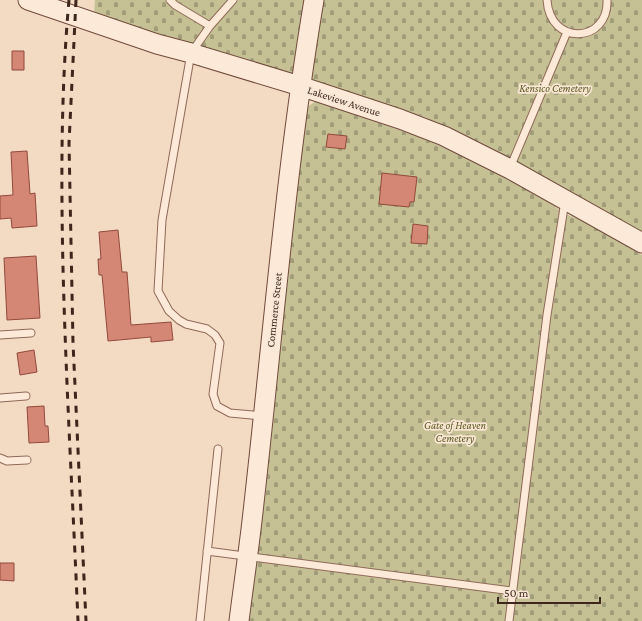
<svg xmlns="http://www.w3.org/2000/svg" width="642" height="621" viewBox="0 0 642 621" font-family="'Crimson Pro',serif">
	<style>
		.cemetery { fill: url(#cemetery-stones) }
		.building { fill: #d58775; stroke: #91493b }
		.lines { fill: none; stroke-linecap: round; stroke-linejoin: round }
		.lane-casing { stroke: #8f6958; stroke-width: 9 }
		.secondary-casing { stroke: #714a3b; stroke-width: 21 }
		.lane { stroke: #fce9d8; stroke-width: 7 }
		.secondary { stroke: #fce9d8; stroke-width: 19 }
		.rail { stroke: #3e261d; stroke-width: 3; stroke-dasharray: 7 7; stroke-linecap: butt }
		.labels { text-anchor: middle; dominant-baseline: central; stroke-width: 3.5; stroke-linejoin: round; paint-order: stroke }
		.park-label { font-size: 11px; font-style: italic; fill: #5b5c22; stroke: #f9e6d4 }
		.street-label { font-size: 11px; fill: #3e261d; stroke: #f9e6d4 }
	</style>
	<defs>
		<pattern id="cemetery-stones" width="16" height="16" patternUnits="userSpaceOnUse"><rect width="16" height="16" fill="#c6c195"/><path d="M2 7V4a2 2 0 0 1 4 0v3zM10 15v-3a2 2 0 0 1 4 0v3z" fill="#a29d79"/></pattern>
	</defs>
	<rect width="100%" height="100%" fill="#f3dac3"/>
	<path class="cemetery" d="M 95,0 L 642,0 L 642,232 L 425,117 L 94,14 Z
		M 316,101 L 419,137 L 466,157 L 515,181 L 549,202 L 563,213 L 584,221 L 642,255 L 642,621 L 245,621 L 306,108 Z"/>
	<path class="building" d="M 12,51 L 24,51 L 24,70 L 12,70 Z
		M 328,134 L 347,136 L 345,149 L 326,147 Z
		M 27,151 L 30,194 L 35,193 L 37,226 L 12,228 L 11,218 L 0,219 L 0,196 L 13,195 L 11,152 Z
		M 382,173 L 417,177 L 414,202 L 410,202 L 409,207 L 379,204 Z
		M 413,224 L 428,226 L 427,244 L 411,243 Z
		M 118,230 L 122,272 L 127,272 L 131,325 L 171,322 L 173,340 L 151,342 L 151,337 L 108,341 L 102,275 L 99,275 L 98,259 L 101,259 L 99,232 Z
		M 36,256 L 40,318 L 7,320 L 4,258 Z
		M 34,350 L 37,372 L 20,375 L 17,353 Z
		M 44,406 L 45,426 L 48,426 L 49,442 L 29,443 L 27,407 Z
		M 0,563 L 14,563 L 14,581 L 0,580 Z"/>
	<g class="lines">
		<defs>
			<path id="lane" d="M 170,0 L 175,5 L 210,26
				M 233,0 L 210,26 L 191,53 L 162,220 L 158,291 L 169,311 L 179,320 L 186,324 L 207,329 L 215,335 L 220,343 L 213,394 L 217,406 L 230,413 L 263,416
				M 547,0 C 550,47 609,43 607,0
				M 510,168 L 567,32
				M 0,335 L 31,333
				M 0,398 L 26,396
				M 0,458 L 7,461 L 27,460
				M 207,551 L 512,591
				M 200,621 L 218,449
				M 509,621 L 547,315 L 565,201"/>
			<path id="secondary" d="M 28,0 L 157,44 L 191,53 L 300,86 L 400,119 L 444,136 L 510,169 L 642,243
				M 239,621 C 244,581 250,542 254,503 C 273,335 286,166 314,0"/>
		</defs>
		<use href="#lane" class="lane-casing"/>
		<use href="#secondary" class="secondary-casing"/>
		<use href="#lane" class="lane"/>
		<use href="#secondary" class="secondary"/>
		<path class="rail" d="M 69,0 C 61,89 61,179 63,268 C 66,386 73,503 78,621
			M 76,0 L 69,143 L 73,343 L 86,621"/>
	</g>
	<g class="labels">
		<g class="park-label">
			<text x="555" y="88">Kensico Cemetery</text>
			<text x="455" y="425">Gate of Heaven<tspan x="455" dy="13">Cemetery</tspan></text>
		</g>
		<g class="street-label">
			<text transform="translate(344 101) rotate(18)">Lakeview Avenue</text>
			<text transform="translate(274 310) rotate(-84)">Commerce Street</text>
		</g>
	</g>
	<path d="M498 597v6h102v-6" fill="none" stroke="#3e261d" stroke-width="2"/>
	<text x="504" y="597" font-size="12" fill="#3e261d" stroke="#f9e6d4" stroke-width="3" paint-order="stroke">50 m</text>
</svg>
